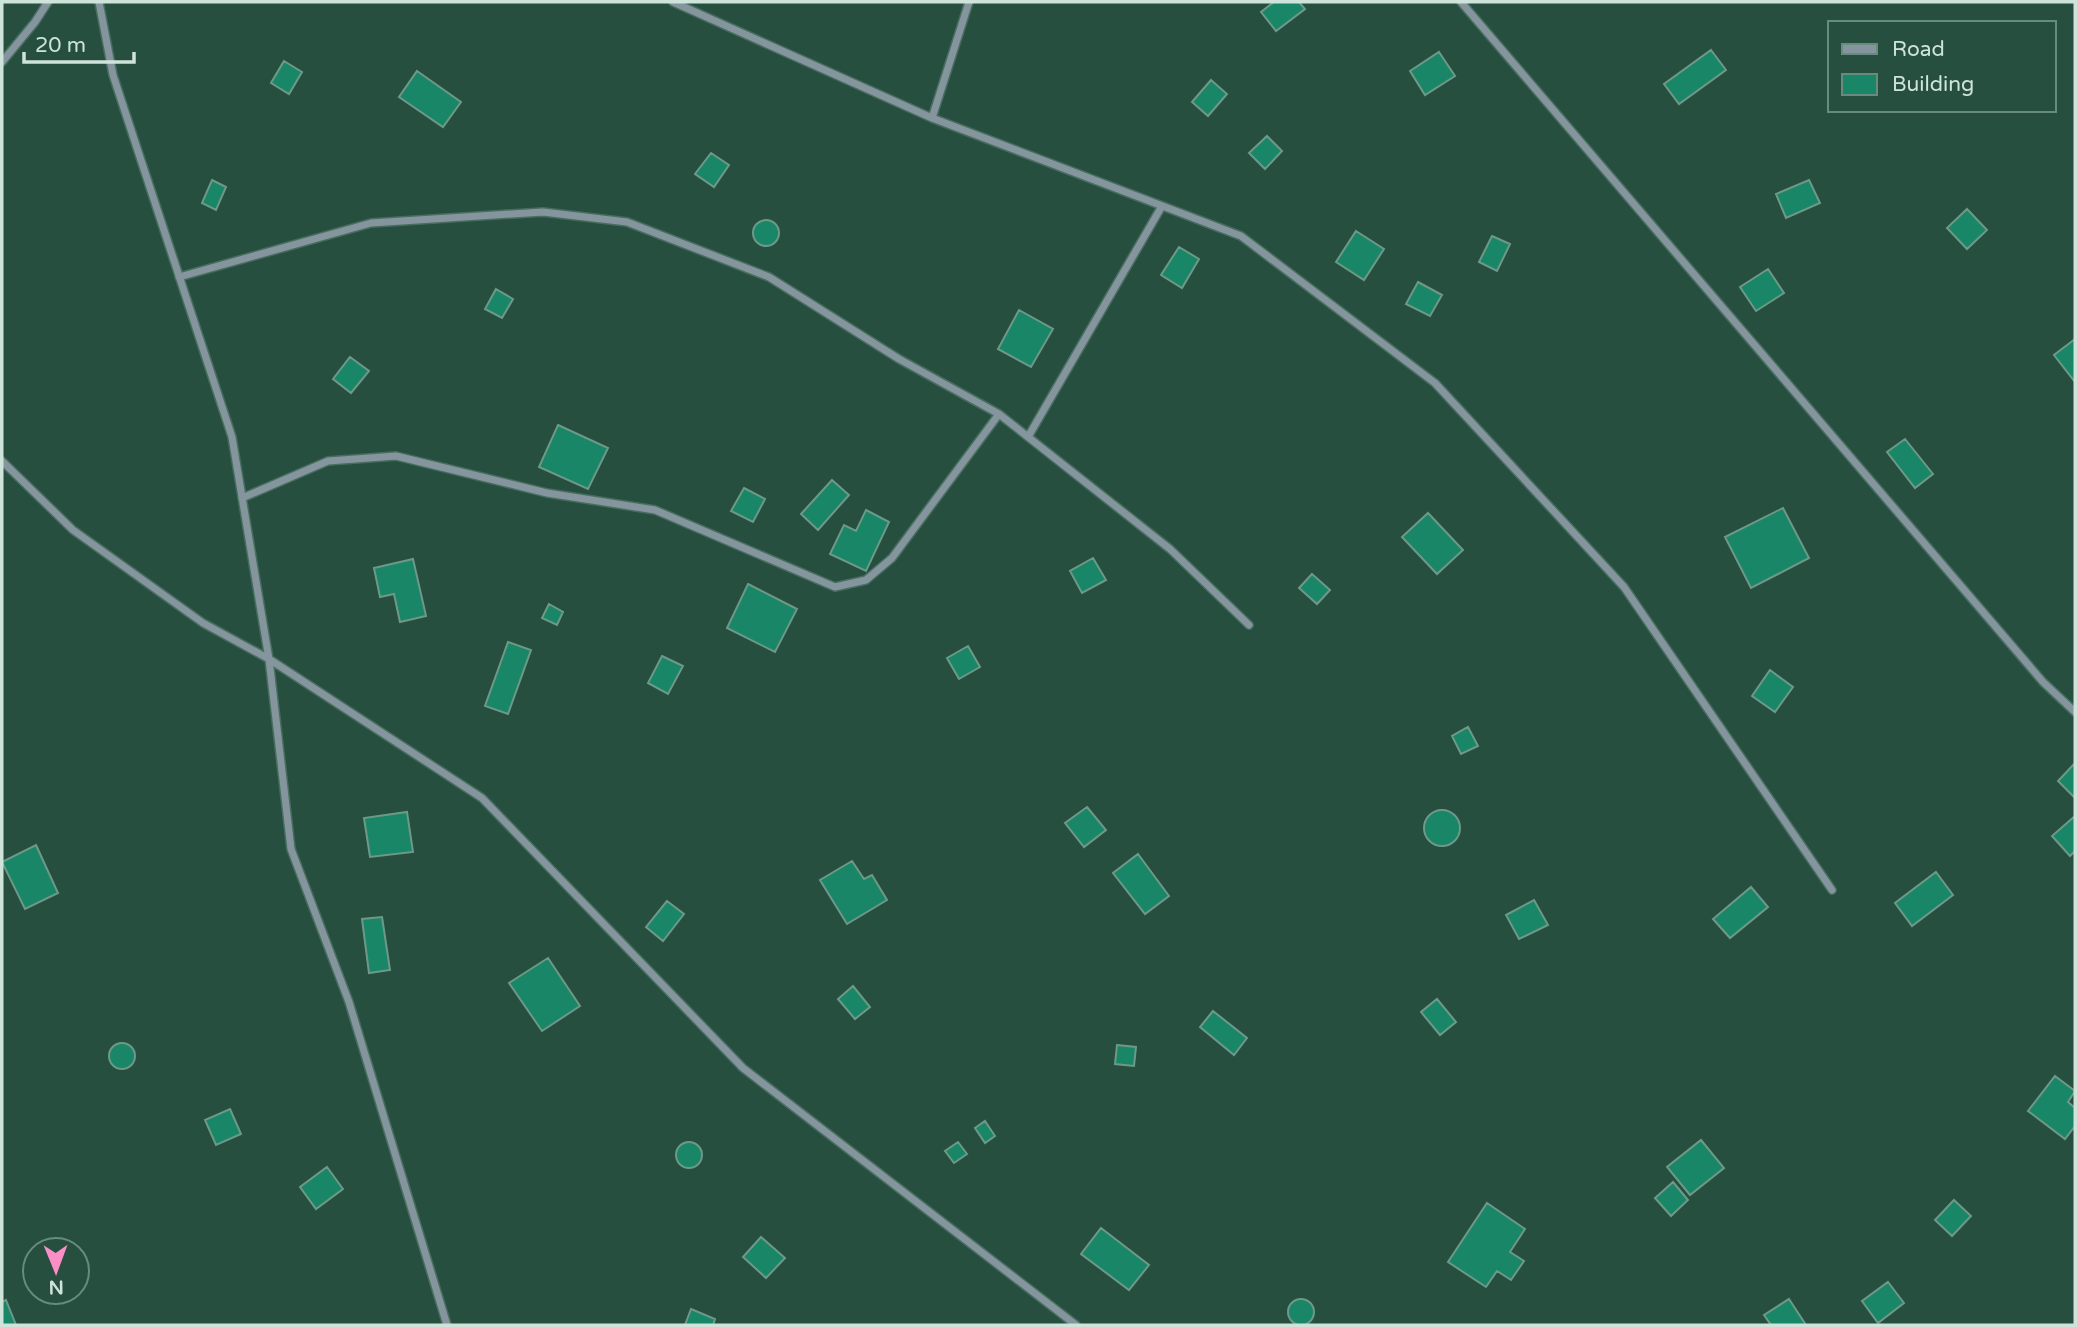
<svg xmlns="http://www.w3.org/2000/svg" width="2077" height="1327" viewBox="0 0 2077 1327" font-family="'Varela Round',sans-serif">
	<style>
		.building { fill: #198667; stroke: #6e9887; stroke-width: 2 }
		.lines { fill: none; stroke-linecap: round; stroke-linejoin: round }
		.street-casing { stroke: #486d5f; stroke-width: 10 }
		.street { stroke: #84959e; stroke-width: 7 }
	</style>
	<rect width="100%" height="100%" fill="#264f40"/>
	<path class="building" d="M 1274,2 L 1299,2 L 1305,9 L 1276,31 L 1261,12 Z
		M 1711,50 L 1726,70 L 1679,104 L 1664,84 Z
		M 1439,52 L 1455,76 L 1425,95 L 1410,71 Z
		M 284,61 L 302,72 L 289,94 L 271,83 Z
		M 417,71 L 461,102 L 443,127 L 399,97 Z
		M 1211,80 L 1227,94 L 1208,116 L 1192,102 Z
		M 1267,136 L 1282,151 L 1265,169 L 1249,153 Z
		M 711,153 L 729,165 L 714,187 L 695,174 Z
		M 212,180 L 226,187 L 216,210 L 202,203 Z
		M 1809,180 L 1820,203 L 1786,218 L 1776,194 Z
		M 1967,209 L 1987,230 L 1967,249 L 1947,228 Z
		M753 233a13 13 0 1 1 26 0a13 13 0 1 1-26 0Z
		M 1356,231 L 1384,249 L 1364,280 L 1336,262 Z
		M 1492,236 L 1510,244 L 1497,271 L 1479,262 Z
		M 1179,247 L 1199,259 L 1182,288 L 1161,275 Z
		M 1768,269 L 1784,293 L 1756,311 L 1740,287 Z
		M 1418,282 L 1442,295 L 1430,316 L 1406,304 Z
		M 496,289 L 513,299 L 502,318 L 485,309 Z
		M 1019,310 L 1053,329 L 1031,367 L 998,349 Z
		M 2075,339 L 2075,382 L 2054,355 Z
		M 350,357 L 369,371 L 351,393 L 333,379 Z
		M 558,425 L 608,448 L 588,489 L 539,467 Z
		M 1905,439 L 1933,474 L 1915,488 L 1887,452 Z
		M 832,480 L 849,495 L 818,530 L 801,514 Z
		M 744,488 L 765,499 L 753,522 L 731,511 Z
		M 1783,508 L 1809,558 L 1751,588 L 1725,537 Z
		M 866,510 L 889,522 L 866,571 L 830,554 L 844,525 L 856,531 Z
		M 1428,513 L 1463,550 L 1437,574 L 1402,537 Z
		M 1093,558 L 1106,580 L 1082,593 L 1070,571 Z
		M 413,559 L 426,616 L 400,622 L 394,594 L 380,597 L 374,568 Z
		M 1312,574 L 1330,590 L 1317,604 L 1299,588 Z
		M 748,584 L 797,609 L 775,652 L 727,628 Z
		M 549,604 L 563,612 L 557,625 L 542,618 Z
		M 508,642 L 531,650 L 508,714 L 485,706 Z
		M 968,646 L 980,667 L 959,679 L 947,658 Z
		M 662,656 L 683,666 L 668,694 L 648,683 Z
		M 1770,670 L 1793,687 L 1775,712 L 1752,696 Z
		M 1468,727 L 1478,746 L 1461,754 L 1452,736 Z
		M 2075,763 L 2075,798 L 2058,781 Z
		M 1087,807 L 1106,830 L 1084,847 L 1065,823 Z
		M1424 828a18 18 0 1 1 36 0a18 18 0 1 1-36 0Z
		M 407,812 L 413,852 L 370,857 L 364,818 Z
		M 2075,816 L 2075,851 L 2070,856 L 2052,836 Z
		M 36,845 L 58,893 L 25,909 L 2,862 Z
		M 1138,854 L 1169,896 L 1145,914 L 1113,873 Z
		M 852,861 L 864,879 L 872,875 L 887,900 L 847,924 L 820,880 Z
		M 1936,872 L 1953,895 L 1912,926 L 1895,903 Z
		M 1751,887 L 1768,907 L 1730,938 L 1713,919 Z
		M 1534,900 L 1548,925 L 1519,939 L 1506,915 Z
		M 667,901 L 684,914 L 663,941 L 646,927 Z
		M 382,917 L 390,970 L 369,973 L 362,919 Z
		M 548,958 L 580,1006 L 542,1031 L 509,983 Z
		M 853,986 L 870,1007 L 855,1019 L 838,999 Z
		M 1437,999 L 1456,1022 L 1440,1035 L 1421,1012 Z
		M 1213,1011 L 1247,1038 L 1234,1055 L 1200,1027 Z
		M109 1056a13 13 0 1 1 26 0a13 13 0 1 1-26 0Z
		M 1117,1045 L 1136,1047 L 1134,1066 L 1115,1064 Z
		M 2055,1076 L 2075,1091 L 2068,1102 L 2075,1108 L 2075,1126 L 2065,1139 L 2028,1111 Z
		M 230,1109 L 241,1134 L 216,1145 L 205,1120 Z
		M 985,1121 L 995,1136 L 985,1143 L 975,1128 Z
		M 1701,1140 L 1724,1168 L 1690,1195 L 1667,1167 Z
		M676 1155a13 13 0 1 1 26 0a13 13 0 1 1-26 0Z
		M 958,1142 L 967,1154 L 954,1163 L 945,1151 Z
		M 327,1167 L 343,1189 L 316,1209 L 300,1187 Z
		M 1673,1182 L 1688,1200 L 1671,1216 L 1655,1198 Z
		M 1954,1200 L 1971,1216 L 1952,1236 L 1935,1220 Z
		M 1487,1203 L 1525,1229 L 1510,1252 L 1524,1261 L 1511,1280 L 1497,1271 L 1486,1287 L 1448,1262 Z
		M 1101,1228 L 1149,1265 L 1129,1290 L 1081,1254 Z
		M 761,1237 L 785,1258 L 766,1278 L 743,1257 Z
		M 1888,1282 L 1904,1303 L 1878,1323 L 1862,1301 Z
		M1288 1312a13 13 0 1 1 26 0a13 13 0 1 1-26 0Z
		M 1789,1299 L 1806,1325 L 1771,1325 L 1764,1315 Z
		M 6,1300 L 16,1325 L 2,1325 L 2,1302 Z
		M 691,1309 L 715,1319 L 713,1325 L 685,1325 Z"/>
	<g class="lines">
		<defs>
			<path id="street" d="M 99,2 L 113,75 L 232,437 L 269,659 L 291,849 L 349,1002 L 447,1325
				M 673,2 L 932,118
				M 969,2 L 932,118 L 1241,236 L 1435,383 L 1624,587 L 1832,890
				M 1461,2 L 2043,682 L 2075,712
				M 2,62 L 35,22 L 48,2
				M 179,277 L 371,223 L 543,212 L 627,222 L 769,277 L 899,359 L 999,414 L 1170,549 L 1249,625
				M 1028,437 L 1162,206
				M 2,461 L 73,530 L 203,623 L 269,659 L 482,798 L 743,1068 L 1076,1325
				M 242,498 L 328,461 L 396,456 L 547,493 L 655,510 L 835,587 L 866,580 L 892,558 L 999,414"/>
		</defs>
		<use href="#street" class="street-casing"/>
		<use href="#street" class="street"/>
	</g>
	<rect width="2077" height="1327" fill="none" stroke="#cee3da" stroke-width="7"/>
	<rect x="1828" y="21" width="228" height="91" fill="#264f40" stroke="#698a7e" stroke-width="2"/>
	<rect x="1842" y="44" width="35" height="10" fill="#84959e" stroke="#698a7e" stroke-width="2"/>
	<text x="1892" y="56" font-size="21" fill="#cee3da">Road</text>
	<rect x="1842" y="74" width="35" height="21" fill="#198667" stroke="#698a7e" stroke-width="2"/>
	<text x="1892" y="91" font-size="21" fill="#cee3da">Building</text>
	<g transform="translate(56 1271) rotate(179)"><circle r="33" fill="#264f40" stroke="#698a7e" stroke-width="2"/>
	<path d="M0-5L12 26L0 18L-12 26Z" fill="#fa8fc8"/>
	<text y="-10" font-size="19" font-weight="bold" text-anchor="middle" fill="#cee3da">N</text>
	</g>
	<path d="M24 52v10h110v-10" fill="none" stroke="#cee3da" stroke-width="3.5"/>
	<text x="35" y="52" font-size="21" fill="#cee3da" stroke="#264f40" stroke-width="5" paint-order="stroke">20 m</text>
</svg>
